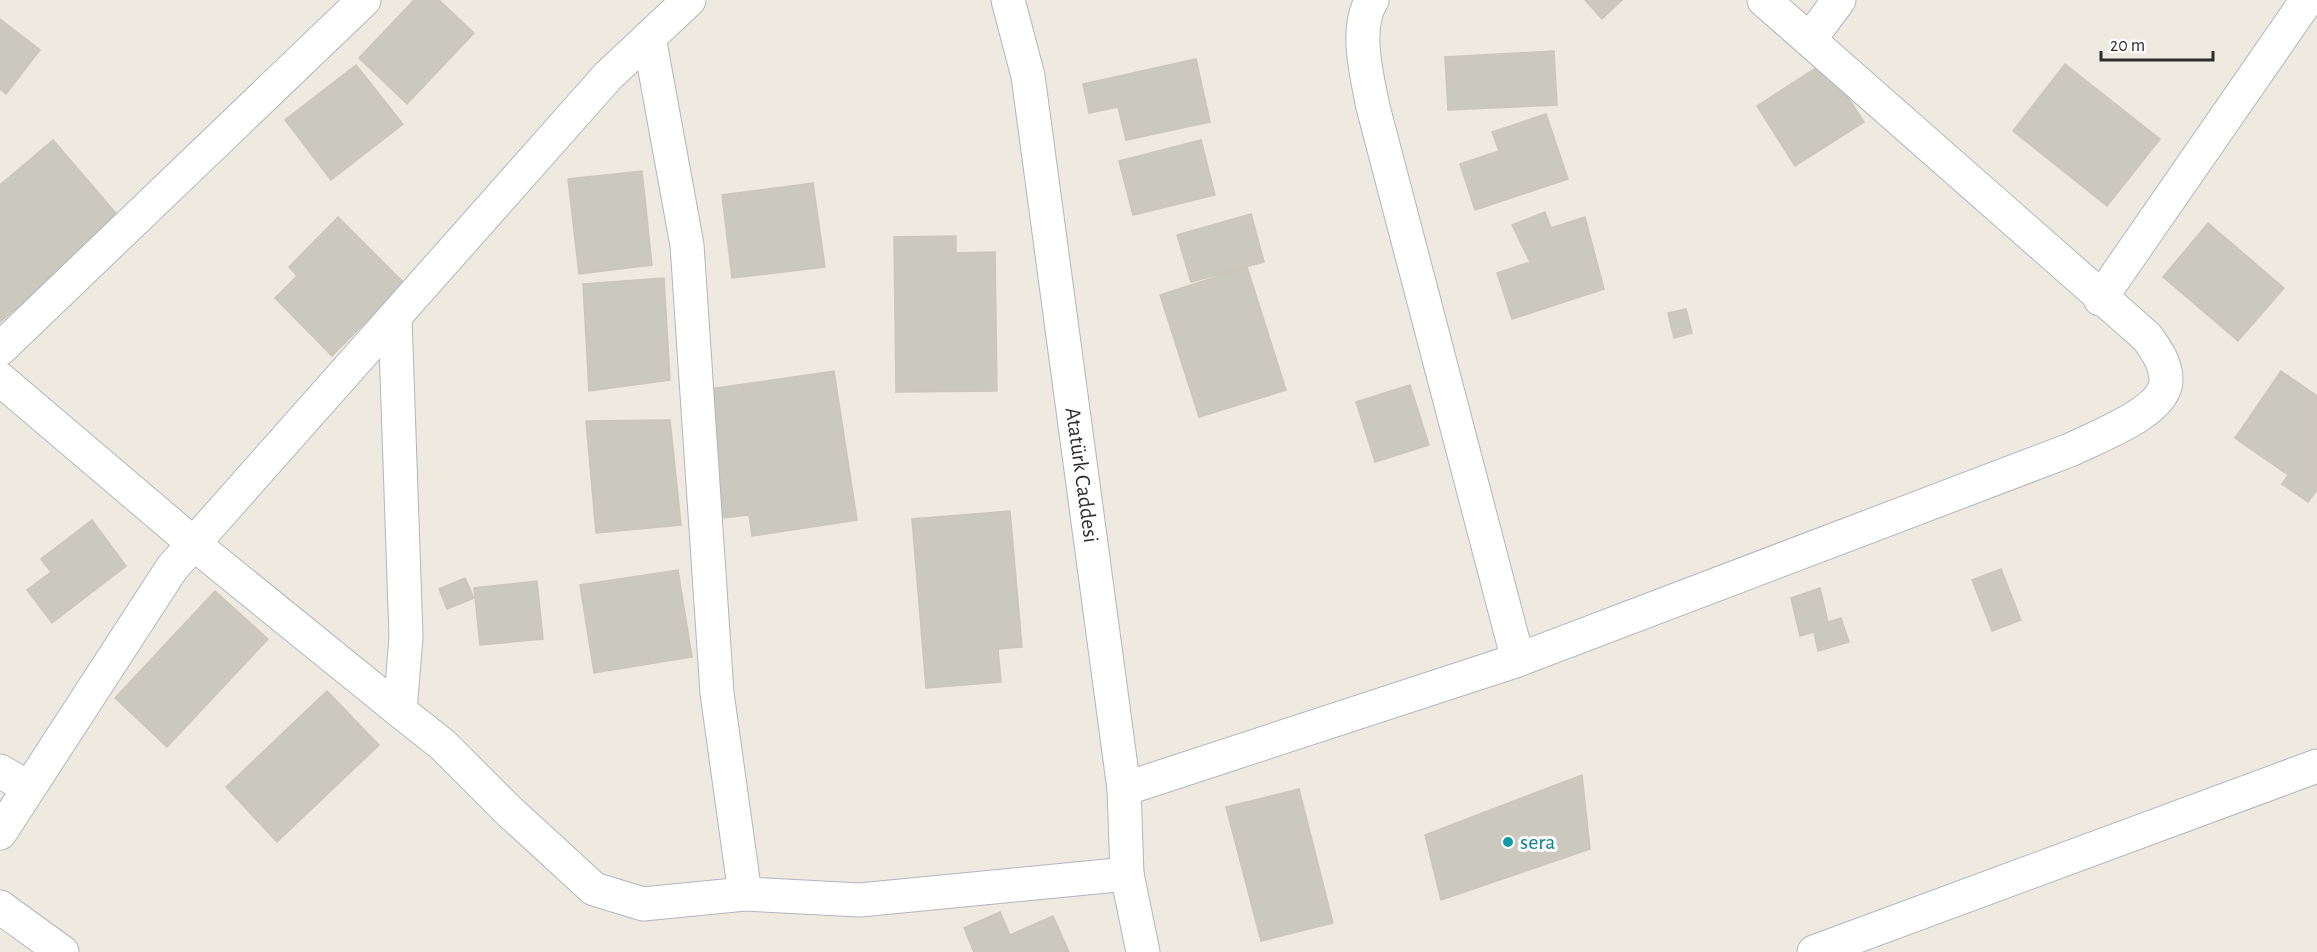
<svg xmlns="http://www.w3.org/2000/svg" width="2317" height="952" viewBox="0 0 2317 952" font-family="'Alegreya Sans',sans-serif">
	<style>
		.building { fill: #cbc8bd; stroke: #ccc6b8; stroke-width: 1.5 }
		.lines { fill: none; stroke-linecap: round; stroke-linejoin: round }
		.street-casing { stroke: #b3b4c2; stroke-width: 35 }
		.secondary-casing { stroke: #b3b4c2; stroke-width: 35 }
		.street { stroke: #fff; stroke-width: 33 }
		.secondary { stroke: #fff; stroke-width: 33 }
		.culture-dot { fill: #0f9aa8; stroke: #fff; stroke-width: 2 }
		.labels { text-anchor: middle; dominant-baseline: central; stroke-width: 6; stroke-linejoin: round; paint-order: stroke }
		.street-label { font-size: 22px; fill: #2d2d2d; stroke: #fff }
		.culture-label { font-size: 22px; fill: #0d838f; stroke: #fff; text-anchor: start }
	</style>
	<rect width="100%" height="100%" fill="#efeadf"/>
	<path class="building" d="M 414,0 L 439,0 L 474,33 L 407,104 L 359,58 Z
		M 1585,0 L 1622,0 L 1602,19 Z
		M 0,19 L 40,50 L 6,94 L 0,89 Z
		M 1554,51 L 1557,105 L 1448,110 L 1445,57 Z
		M 1196,59 L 1210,122 L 1126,140 L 1118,107 L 1089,113 L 1083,84 Z
		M 1825,62 L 1864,122 L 1795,166 L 1757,106 Z
		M 2065,64 L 2160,139 L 2107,206 L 2013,131 Z
		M 356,65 L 403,124 L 331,180 L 285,120 Z
		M 1546,114 L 1568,179 L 1475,210 L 1460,164 L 1499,151 L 1492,132 Z
		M 53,140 L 121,219 L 0,322 L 0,185 Z
		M 1201,140 L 1215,195 L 1133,215 L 1119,161 Z
		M 642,171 L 652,265 L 579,274 L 568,179 Z
		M 813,183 L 825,267 L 732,278 L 722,195 Z
		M 1545,212 L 1551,228 L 1585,217 L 1604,289 L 1512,319 L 1497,273 L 1530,262 L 1512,225 Z
		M 1251,214 L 1264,262 L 1191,282 L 1177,235 Z
		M 338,217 L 404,283 L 332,356 L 275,298 L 297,276 L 289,267 Z
		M 2208,223 L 2284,288 L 2238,341 L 2163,277 Z
		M 956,236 L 956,253 L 995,252 L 997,391 L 896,392 L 894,237 Z
		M 1247,267 L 1286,390 L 1199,417 L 1160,295 Z
		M 664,278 L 670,380 L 589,391 L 583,284 Z
		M 1686,309 L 1692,333 L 1674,338 L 1668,313 Z
		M 834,371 L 857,520 L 752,536 L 749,515 L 723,518 L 703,390 Z
		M 2281,371 L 2317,396 L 2317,490 L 2308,502 L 2282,484 L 2288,475 L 2235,438 Z
		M 1410,385 L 1429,445 L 1375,462 L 1356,402 Z
		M 670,420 L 681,525 L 596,533 L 586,421 Z
		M 1010,511 L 1022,647 L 998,649 L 1001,682 L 926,688 L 912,519 Z
		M 92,520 L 126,566 L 52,623 L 27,590 L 51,572 L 41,559 Z
		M 2001,569 L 2021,620 L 1992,631 L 1972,580 Z
		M 678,570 L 692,657 L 594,673 L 580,585 Z
		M 465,578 L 474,598 L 447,609 L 439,589 Z
		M 537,581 L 543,639 L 480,645 L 474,588 Z
		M 1820,588 L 1828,622 L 1841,618 L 1849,642 L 1818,651 L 1814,632 L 1800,636 L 1791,598 Z
		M 215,591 L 268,639 L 167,747 L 115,698 Z
		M 327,691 L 379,745 L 277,842 L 226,787 Z
		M 1582,775 L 1590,849 L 1441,900 L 1425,835 Z
		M 1299,789 L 1333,923 L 1261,941 L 1226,807 Z
		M 1000,912 L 1010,935 L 1053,916 L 1069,952 L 974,952 L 964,928 Z"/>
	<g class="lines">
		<defs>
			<path id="street" d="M 1372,0 C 1354,28 1367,76 1373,107 L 1518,660
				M 649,37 L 687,245 L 717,693 L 745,894
				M 1810,39 L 1839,0
				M 2100,299 L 2307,0
				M 395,317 L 406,637 L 400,711 L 443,745 L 510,812 L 594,889 L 643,904 L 745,894 L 860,900 L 1127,874
				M 0,349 L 364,0
				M 0,379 L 194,544 L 400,711
				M 0,771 L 29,788
				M 1124,789 L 1518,660 L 2070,450 C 2096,437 2166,412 2166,380 C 2166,363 2156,350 2147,337 L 1764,0
				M 0,833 L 172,568 L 608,76 L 689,0
				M 0,907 L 62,952
				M 1814,952 L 2317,766"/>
			<path id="secondary" d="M 1008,0 L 1028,76 L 1124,789 L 1127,874 L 1143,952"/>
		</defs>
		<use href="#street" class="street-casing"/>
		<use href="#secondary" class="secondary-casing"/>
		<use href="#street" class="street"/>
		<use href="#secondary" class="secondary"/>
	</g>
	<circle class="culture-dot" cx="1508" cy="842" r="6"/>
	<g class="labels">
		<g class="street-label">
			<text transform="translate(1082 475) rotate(82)">Atatürk Caddesi</text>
		</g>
		<g class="culture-label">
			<text x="1520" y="842">sera</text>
		</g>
	</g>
	<path d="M2101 51v9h112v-9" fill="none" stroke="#2d2d2d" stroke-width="3"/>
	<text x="2110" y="51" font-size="18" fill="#2d2d2d" stroke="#ffffff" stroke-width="4.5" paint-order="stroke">20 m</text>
</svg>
